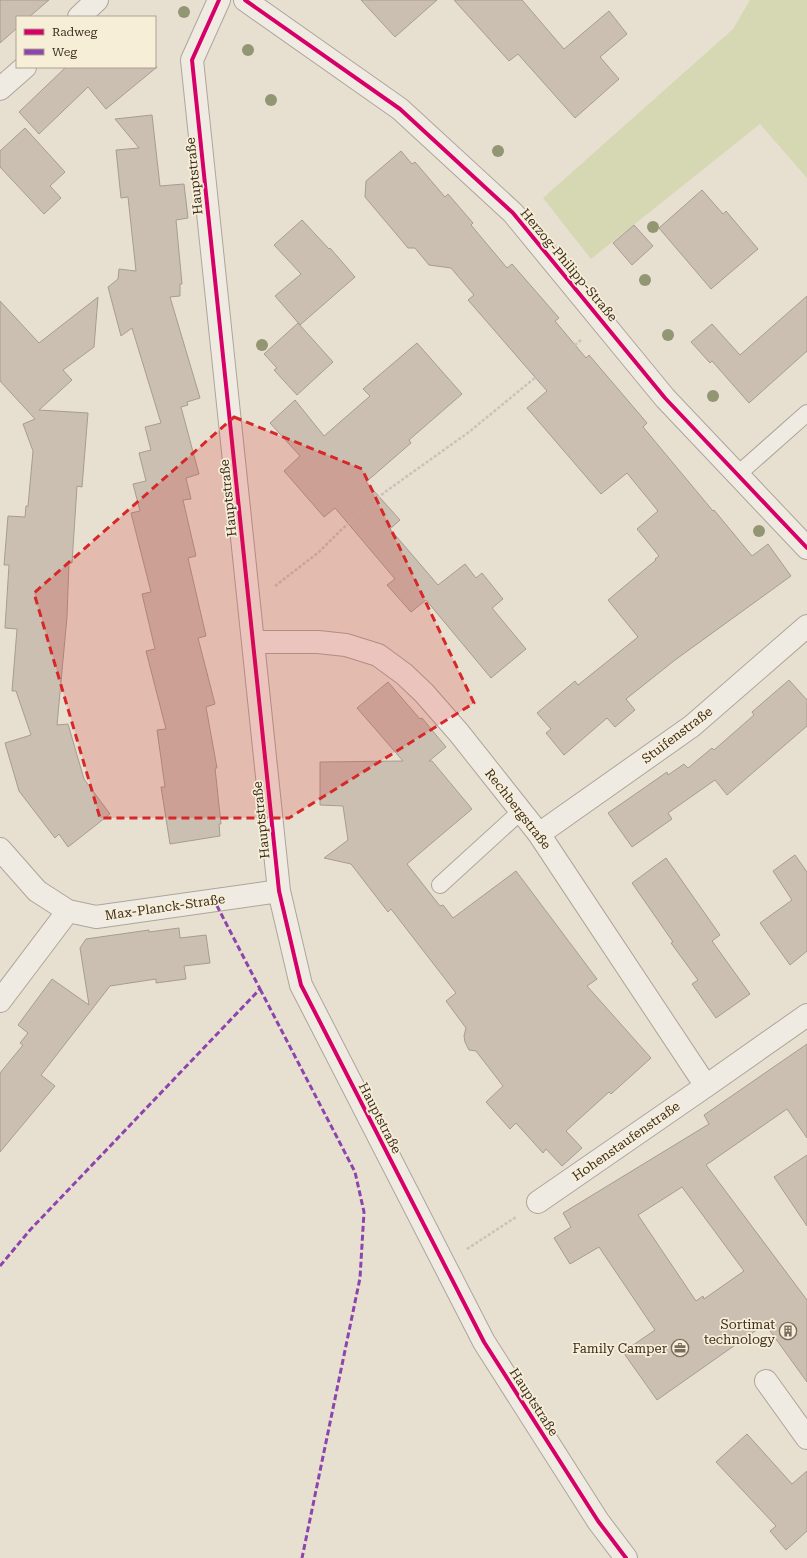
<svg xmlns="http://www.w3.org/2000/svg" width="807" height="1558" viewBox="0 0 807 1558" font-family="'Roboto Serif',serif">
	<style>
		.green { fill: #d6d7b3 }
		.building { fill: #cbbfb2; stroke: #a89c90; fill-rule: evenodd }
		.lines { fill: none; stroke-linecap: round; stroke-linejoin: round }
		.service-casing { stroke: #ada599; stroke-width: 18 }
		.minor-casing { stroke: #ada599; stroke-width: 24 }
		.tertiary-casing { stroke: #ada599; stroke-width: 24 }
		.path { stroke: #c8c2b9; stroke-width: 2.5; stroke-dasharray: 3 2; stroke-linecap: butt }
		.service { stroke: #efebe3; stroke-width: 16 }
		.minor { stroke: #efebe3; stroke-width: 22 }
		.tertiary { stroke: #efebe3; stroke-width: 22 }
		.quiet { stroke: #8e44ad; stroke-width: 3; stroke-dasharray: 6 3; stroke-linecap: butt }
		.cycleway-casing { stroke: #f7eed8; stroke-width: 6 }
		.cycleway { stroke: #d6006c; stroke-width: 4 }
		.tree { fill: #929673 }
		.marked { fill: #d62828; fill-opacity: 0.2; stroke: #d62828; stroke-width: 3; stroke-dasharray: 8 5; stroke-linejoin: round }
		.labels { text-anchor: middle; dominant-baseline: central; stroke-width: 3.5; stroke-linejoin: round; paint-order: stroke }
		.street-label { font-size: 13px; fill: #3d2e20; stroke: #f7eed8 }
		.poi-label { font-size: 13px; fill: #3d2e20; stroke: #f7eed8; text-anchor: end }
	</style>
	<rect width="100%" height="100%" fill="#e7e0d1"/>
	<path class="green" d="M 750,0 L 807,0 L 807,178 L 760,124 L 591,259 L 543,198 L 733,29 Z"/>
	<path class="building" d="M 0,0 L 49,0 L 29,17 L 17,17 L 17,28 L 0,43 Z
		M 361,0 L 437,0 L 395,37 Z
		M 454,0 L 522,0 L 564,49 L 609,11 L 627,34 L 600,57 L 619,79 L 575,118 L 518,54 L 509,61 Z
		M 66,67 L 157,67 L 106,109 L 88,87 L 39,134 L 19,112 Z
		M 152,115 L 160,186 L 184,184 L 188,218 L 176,220 L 182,284 L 180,284 L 180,296 L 170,297 L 200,398 L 187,402 L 188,405 L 181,407 L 199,474 L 186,478 L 191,499 L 183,500 L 196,556 L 188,558 L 206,636 L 198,638 L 215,704 L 206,707 L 217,768 L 215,768 L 221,824 L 219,824 L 220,836 L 170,844 L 161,787 L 165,787 L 157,730 L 166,729 L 146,651 L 155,649 L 142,594 L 151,592 L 131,513 L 140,511 L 133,484 L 146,481 L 139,453 L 151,450 L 145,427 L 161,423 L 132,328 L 121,336 L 108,287 L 118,279 L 119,269 L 136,271 L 128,197 L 121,198 L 116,150 L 139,148 L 115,119 Z
		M 25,128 L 65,172 L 50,186 L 61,198 L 44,214 L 0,167 L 0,151 Z
		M 401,151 L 412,164 L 415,162 L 445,197 L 448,194 L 473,223 L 471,225 L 507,268 L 512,264 L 559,318 L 555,321 L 586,358 L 589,355 L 647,423 L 643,427 L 713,511 L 714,510 L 752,556 L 768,544 L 791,576 L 675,660 L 626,699 L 635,710 L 615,727 L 607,718 L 564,755 L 546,733 L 551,729 L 537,713 L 575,681 L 578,685 L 638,637 L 608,600 L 656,560 L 655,559 L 659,556 L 637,529 L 658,511 L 627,473 L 601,494 L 527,408 L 547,391 L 468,300 L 474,295 L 451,268 L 429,265 L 415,248 L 408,248 L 365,197 L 366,181 Z
		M 702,190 L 723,214 L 726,211 L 758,249 L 711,289 L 659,228 Z
		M 302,220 L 329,249 L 330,248 L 355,277 L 300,325 L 275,296 L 301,274 L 274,245 Z
		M 634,225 L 653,246 L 632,265 L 613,243 Z
		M 807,296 L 807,351 L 749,403 L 712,361 L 710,363 L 691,342 L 712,324 L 740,355 Z
		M 98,297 L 94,347 L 63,370 L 72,380 L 39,410 L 88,413 L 82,487 L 77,486 L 72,563 L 69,563 L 67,617 L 57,725 L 68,724 L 84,779 L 110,814 L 68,847 L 59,834 L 55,838 L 19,791 L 5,743 L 31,735 L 16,691 L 12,691 L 17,629 L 5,628 L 9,565 L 4,565 L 8,516 L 25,517 L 26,506 L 28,506 L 33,451 L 23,424 L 35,419 L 0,381 L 0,301 L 39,343 Z
		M 298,323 L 333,362 L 297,395 L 274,370 L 277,368 L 264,354 Z
		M 417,343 L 462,394 L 409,440 L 411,443 L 366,482 L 400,520 L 390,529 L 438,585 L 465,564 L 476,578 L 482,573 L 503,599 L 492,608 L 526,649 L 491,678 L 426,600 L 411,612 L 387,585 L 395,579 L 335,508 L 324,517 L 284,471 L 300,456 L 270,423 L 295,400 L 324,436 L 370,396 L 363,389 Z
		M 789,680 L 807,700 L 807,726 L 727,795 L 715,780 L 668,813 L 672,819 L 632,847 L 608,813 L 667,772 L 668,775 L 684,764 L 688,768 L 712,748 L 714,750 L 754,715 L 752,712 Z
		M 388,682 L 420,719 L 422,718 L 446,747 L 429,761 L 432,761 L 472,809 L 407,864 L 440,906 L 443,905 L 453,918 L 516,871 L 597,979 L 587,986 L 651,1058 L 611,1094 L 609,1092 L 566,1131 L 582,1148 L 562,1166 L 546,1149 L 543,1153 L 516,1123 L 510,1129 L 486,1102 L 503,1086 L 476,1051 L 469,1050 L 465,1042 L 464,1036 L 466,1028 L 446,1001 L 456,993 L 391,909 L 388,912 L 351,864 L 324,858 L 348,840 L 343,806 L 320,805 L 320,762 L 403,761 L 357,708 Z
		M 795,855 L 807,872 L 807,951 L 790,965 L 760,923 L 792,900 L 773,871 Z
		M 666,858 L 720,935 L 712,941 L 750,994 L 716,1018 L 692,984 L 698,980 L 671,943 L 673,942 L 632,883 Z
		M 179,928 L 180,938 L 206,935 L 210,963 L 184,966 L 186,979 L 156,983 L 156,979 L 110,986 L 41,1075 L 55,1086 L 0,1152 L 0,1073 L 23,1045 L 20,1043 L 28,1033 L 18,1025 L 52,979 L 89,1005 L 80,948 L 86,939 L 149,930 L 149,932 Z
		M 807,1044 L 807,1138 L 787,1109 L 706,1165 L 807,1300 L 807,1382 L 765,1324 L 657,1400 L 623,1352 L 655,1330 L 599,1247 L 570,1264 L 554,1238 L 571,1227 L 563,1213 L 709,1124 L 704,1115 ZM 682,1187 L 744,1271 L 704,1299 L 703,1296 L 696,1301 L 638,1215 Z
		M 807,1155 L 807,1226 L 774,1177 Z
		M 747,1434 L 792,1484 L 807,1471 L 807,1531 L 786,1550 L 770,1531 L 776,1526 L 716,1462 Z"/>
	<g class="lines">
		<defs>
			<path id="service" d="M 737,475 L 807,413
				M 440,885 L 520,812"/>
			<path id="minor" d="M 219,0 L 192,60 L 279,891 L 301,985 L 484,1342 L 598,1521 L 626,1558
				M 79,17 L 97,0
				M 0,89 L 25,67
				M 253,642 L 318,642 L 346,645 L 378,655 L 404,674 L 424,693 L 459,733 L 539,834 L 706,1086
				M 539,834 L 692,726 L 807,626
				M 0,849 L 37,891 L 68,911
				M 0,1001 L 68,911 L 96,917 L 279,891
				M 538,1202 L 706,1086 L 807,1015
				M 766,1381 L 807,1438"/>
			<path id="tertiary" d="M 245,0 L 400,109 L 513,213 L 665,398 L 807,548"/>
		</defs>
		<use href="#service" class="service-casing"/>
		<use href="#minor" class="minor-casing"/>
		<use href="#tertiary" class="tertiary-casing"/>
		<path class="path" d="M 275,586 L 319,552 L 341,530 L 385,492 L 469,432 L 581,340
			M 467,1249 L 516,1217"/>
		<use href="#service" class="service"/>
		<use href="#minor" class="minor"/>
		<use href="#tertiary" class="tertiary"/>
		<path class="quiet" d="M 260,989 L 355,1172 L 364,1212 L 360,1278 L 302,1558
			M 0,1266 L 30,1230 L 260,989 L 214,900"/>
		<defs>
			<path id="cycleway" d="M 219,0 L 192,60 L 279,891 L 301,985 L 484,1342 L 598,1521 L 626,1558
				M 245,0 L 400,109 L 513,213 L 665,398 L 807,548"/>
		</defs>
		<use href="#cycleway" class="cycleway-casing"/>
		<use href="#cycleway" class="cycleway"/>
	</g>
	<g class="tree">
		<circle cx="184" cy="12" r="6"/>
		<circle cx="248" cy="50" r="6"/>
		<circle cx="271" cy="100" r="6"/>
		<circle cx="498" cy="151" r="6"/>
		<circle cx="653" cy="227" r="6"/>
		<circle cx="645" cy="280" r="6"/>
		<circle cx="668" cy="335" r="6"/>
		<circle cx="262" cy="345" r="6"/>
		<circle cx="713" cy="396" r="6"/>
		<circle cx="759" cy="531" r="6"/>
	</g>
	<path class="marked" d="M 234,417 L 362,469 L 474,703 L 289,818 L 100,818 L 34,593 Z"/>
	<defs>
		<symbol id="building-ring" viewBox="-11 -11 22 22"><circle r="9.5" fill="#f7eed8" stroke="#786c5e" stroke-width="1.5"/><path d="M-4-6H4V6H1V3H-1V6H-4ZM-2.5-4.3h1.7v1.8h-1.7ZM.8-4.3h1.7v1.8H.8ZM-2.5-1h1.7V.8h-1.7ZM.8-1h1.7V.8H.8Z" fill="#786c5e"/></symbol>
		<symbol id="office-ring" viewBox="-11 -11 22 22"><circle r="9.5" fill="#f7eed8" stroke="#786c5e" stroke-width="1.5"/><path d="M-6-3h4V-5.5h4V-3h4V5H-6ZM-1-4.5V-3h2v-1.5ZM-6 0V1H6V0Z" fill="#786c5e"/></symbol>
	</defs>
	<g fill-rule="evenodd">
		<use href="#building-ring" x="778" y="1321" width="20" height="20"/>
		<use href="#office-ring" x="670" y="1338" width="20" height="20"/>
	</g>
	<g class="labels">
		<g class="street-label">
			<text transform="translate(194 176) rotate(-96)">Hauptstraße</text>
			<text transform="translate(569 265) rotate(50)">Herzog-Philipp-Straße</text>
			<text transform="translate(228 498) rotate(-96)">Hauptstraße</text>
			<text transform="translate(677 735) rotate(-37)">Stuifenstraße</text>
			<text transform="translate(518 809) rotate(52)">Rechbergstraße</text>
			<text transform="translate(261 820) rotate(-96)">Hauptstraße</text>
			<text transform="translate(165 907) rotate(-8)">Max-Planck-Straße</text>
			<text transform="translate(380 1118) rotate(63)">Hauptstraße</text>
			<text transform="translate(626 1141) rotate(-35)">Hohenstaufenstraße</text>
			<text transform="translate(534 1402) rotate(57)">Hauptstraße</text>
		</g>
		<g class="poi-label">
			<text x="775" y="1324">Sortimat<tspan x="775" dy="15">technology</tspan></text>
			<text x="667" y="1348">Family Camper</text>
		</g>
	</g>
	<rect x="16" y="16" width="140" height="52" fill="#f7eed8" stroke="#ada18e"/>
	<rect x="24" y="29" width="20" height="6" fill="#d6006c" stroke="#ada18e"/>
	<text x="52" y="36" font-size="12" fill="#3d2e20">Radweg</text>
	<rect x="24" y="49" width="20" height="6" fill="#8e44ad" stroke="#ada18e"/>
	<text x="52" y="56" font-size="12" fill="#3d2e20">Weg</text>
</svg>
